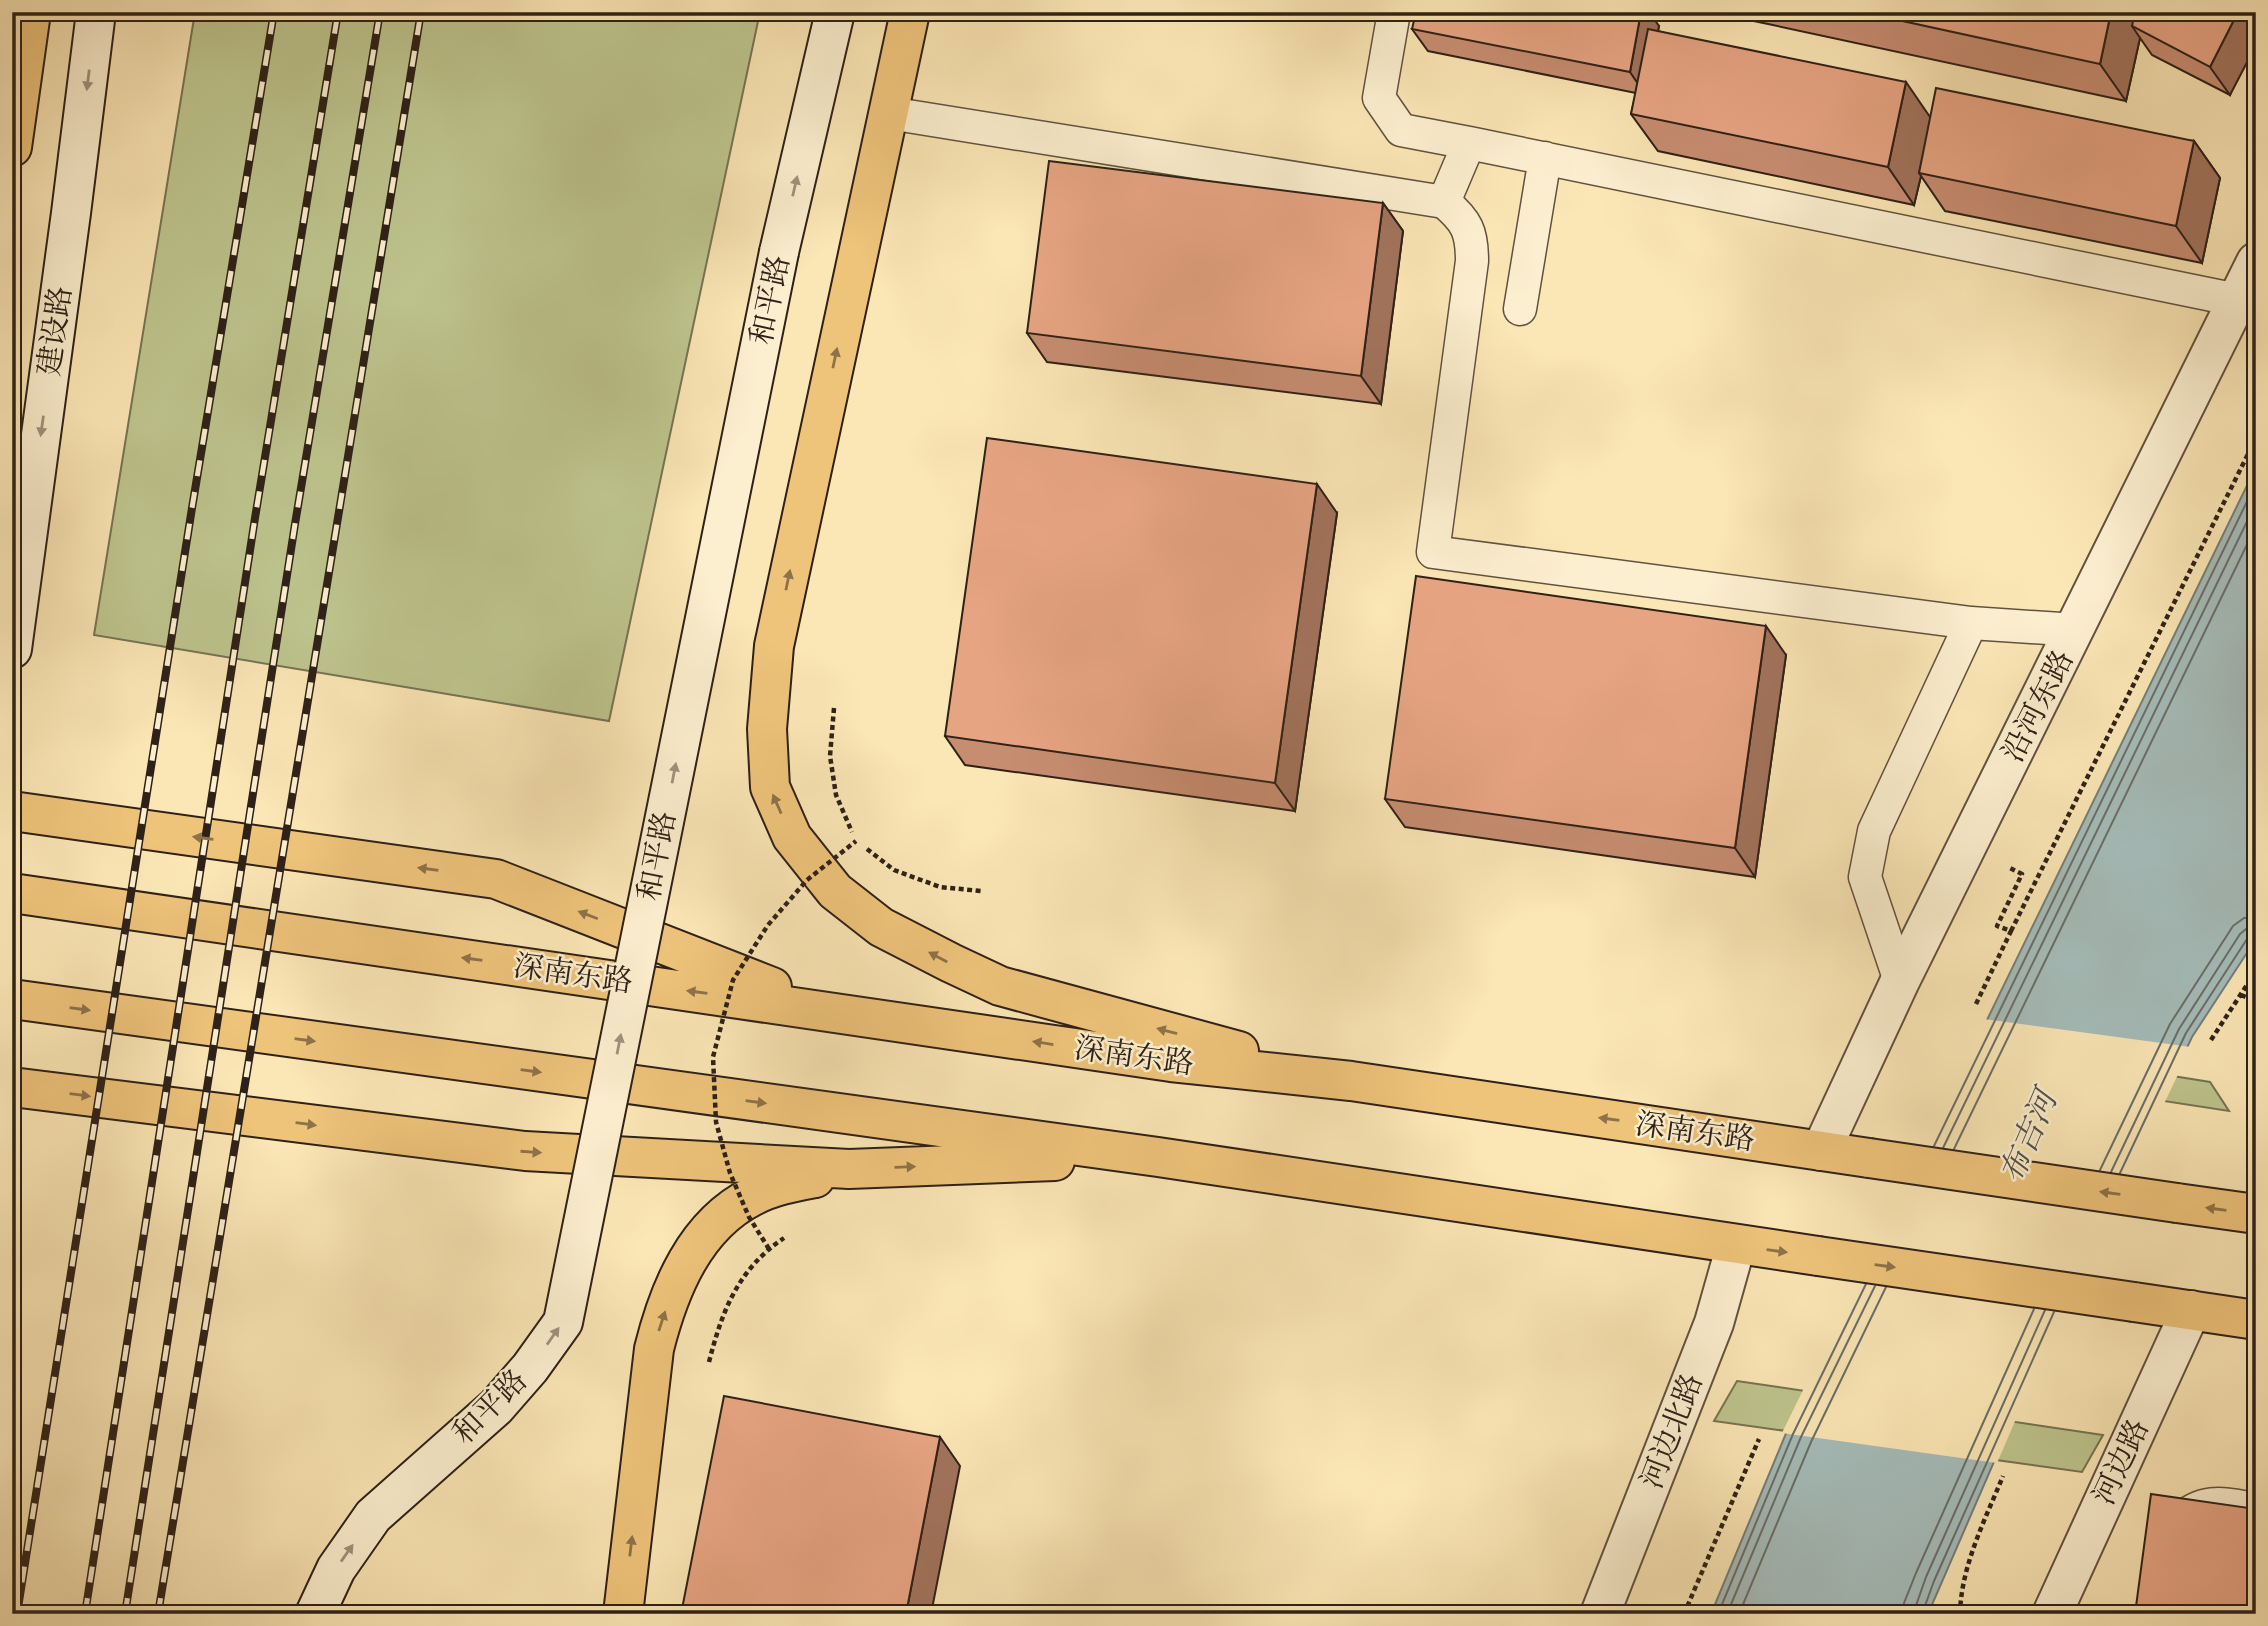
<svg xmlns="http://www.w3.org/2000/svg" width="2268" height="1626" viewBox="0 0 2268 1626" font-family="Cardo,'Noto Serif SC',serif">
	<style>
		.green { fill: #bec58e; stroke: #767353; stroke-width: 2 }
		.water { fill: #a5bcba; stroke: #757e79; stroke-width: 2 }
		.pier { fill: #fbe6b5 }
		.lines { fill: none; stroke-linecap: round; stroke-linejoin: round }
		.shore { stroke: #6a6e69; stroke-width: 2 }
		.service-casing { stroke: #61523f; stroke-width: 35 }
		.minor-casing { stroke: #61523f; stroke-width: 42 }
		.tertiary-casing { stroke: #61523f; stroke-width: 42 }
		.secondary-casing { stroke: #2e2118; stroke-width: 42 }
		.primary-casing { stroke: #2e2118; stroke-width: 42 }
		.path { stroke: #2e2118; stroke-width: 4.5; stroke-dasharray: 5 3.5; stroke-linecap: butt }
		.service { stroke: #fcefcf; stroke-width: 32 }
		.minor { stroke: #fcefcf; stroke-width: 38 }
		.tertiary { stroke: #fcefcf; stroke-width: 38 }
		.secondary { stroke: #fcefcf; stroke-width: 38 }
		.primary { stroke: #eec37a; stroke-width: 38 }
		.rail-casing { stroke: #2e2118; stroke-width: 8 }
		.rail { stroke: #fcefcf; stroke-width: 5; stroke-dasharray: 16; stroke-linecap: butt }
		.secondary-bridge-casing { stroke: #2e2118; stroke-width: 42; stroke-linecap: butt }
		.primary-bridge-casing { stroke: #2e2118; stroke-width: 42; stroke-linecap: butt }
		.path-bridge { stroke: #2e2118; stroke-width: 4.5; stroke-dasharray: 5 3.5; stroke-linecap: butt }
		.secondary-bridge { stroke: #fcefcf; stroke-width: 38 }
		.primary-bridge { stroke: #eec37a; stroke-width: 38 }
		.wall { fill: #c78d71; stroke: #2e2118; stroke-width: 2 }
		.shaded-wall { fill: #a2735c; stroke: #2e2118; stroke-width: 2 }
		.building { fill: #e7a483; stroke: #2e2118; stroke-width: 2 }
		.oneway { fill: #9f927d }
		.oneway2 { fill: #8e7249 }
		.labels { text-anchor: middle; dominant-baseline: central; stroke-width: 5; stroke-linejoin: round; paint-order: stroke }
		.street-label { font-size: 30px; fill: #2e2118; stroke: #fcefcf }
		.water-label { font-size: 32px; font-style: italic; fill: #525049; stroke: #fcefcf }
	</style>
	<rect width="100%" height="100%" fill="#fbe6b5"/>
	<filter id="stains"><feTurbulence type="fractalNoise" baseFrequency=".00286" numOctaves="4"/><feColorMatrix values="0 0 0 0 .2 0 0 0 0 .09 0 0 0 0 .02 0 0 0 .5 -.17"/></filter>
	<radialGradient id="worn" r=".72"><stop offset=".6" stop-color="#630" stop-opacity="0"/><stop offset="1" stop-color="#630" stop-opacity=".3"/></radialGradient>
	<path class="green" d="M 195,12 L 760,12 L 609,721 L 94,635 Z
		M 2123,1068 L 2210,1082 L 2229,1111 L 2092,1090 Z
		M 1737,1381 L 2103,1435 L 2082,1472 L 1714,1421 Z"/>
	<path class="water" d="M 2256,467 L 2256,939 L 2192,1037 L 2029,1381 L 1928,1614 L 1711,1614 L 1787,1431 Z"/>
	<path class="pier" d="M 1984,1019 L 2191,1047 L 2032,1382 L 1997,1463 L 1782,1433 Z"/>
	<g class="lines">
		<path class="shore" d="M 1934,1146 L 2256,483
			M 1943,1148 L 2256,503
			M 1954,1149 L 2256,526
			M 2100,1170 L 2170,1024 L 2233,926 L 2244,918 L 2256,917
			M 2111,1172 L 2179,1029 L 2240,934 L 2246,929 L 2256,927
			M 2120,1173 L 2186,1033 L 2247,939 L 2256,936
			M 1718,1614 L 1793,1434 L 1866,1284
			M 1727,1614 L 1801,1437 L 1875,1286
			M 1739,1614 L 1811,1442 L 1886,1287
			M 1902,1614 L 1904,1603 L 1916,1573 L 2034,1309
			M 1913,1614 L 1926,1577 L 2045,1310
			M 1922,1614 L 1934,1581 L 2054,1312"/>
		<defs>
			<path id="service" d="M 1394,12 L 1379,98 L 1401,130 L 1469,143
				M 889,113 L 1444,202 C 1467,221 1472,232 1472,261 L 1433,552 L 1971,623 L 2076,630
				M 1444,202 L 1469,143 L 2237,300
				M 1520,309 L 1545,158
				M 1900,981 L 1865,877 L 1874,831 L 1971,623
				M 2179,1521 C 2204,1497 2225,1504 2256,1509"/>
			<path id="minor" d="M 1600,1614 L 1714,1323 L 1736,1245
				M 2052,1614 L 2191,1310"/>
			<path id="tertiary" d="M 1821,1151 L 1900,981 L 2256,262"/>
			<path id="secondary" d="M 779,252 L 835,12
				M 12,649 L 71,213 L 96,12"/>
			<path id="primary" d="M 910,12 L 774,646 L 767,729 L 770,787 L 792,837 L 835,891 L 881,927 L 951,963 L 1000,986 L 1239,1051
				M 12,147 L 31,12
				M 12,811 L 496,879 L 772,987
				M 12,893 L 1171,1062 L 1351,1081 L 1869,1158
				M 12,999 L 1158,1157 L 1818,1256
				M 12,1087 L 525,1151 L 849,1169 L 1055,1161
				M 2177,1203 L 2256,1214
				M 2134,1302 L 2256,1320
				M 623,1614 L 654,1349 C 669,1289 695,1225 753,1196 C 772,1186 794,1182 815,1178"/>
		</defs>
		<use href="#service" class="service-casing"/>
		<use href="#minor" class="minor-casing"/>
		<use href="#tertiary" class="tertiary-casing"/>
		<use href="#secondary" class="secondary-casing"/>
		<use href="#primary" class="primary-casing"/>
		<path class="path" d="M 834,708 L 830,756 L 836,795 L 852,832
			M 867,849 L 894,870 L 940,887 L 981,891
			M 2011,931 L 2256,438
			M 2241,995 L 2256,1001
			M 1976,1004 L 2011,931 L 1997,926 L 2022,874 L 2010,868
			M 2211,1040 L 2256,971
			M 2249,1125 L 2256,1111
			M 709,1362 C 722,1311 738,1269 784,1238
			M 1684,1614 L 1759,1439
			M 1960,1614 C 1961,1566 1985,1520 2003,1476"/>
		<use href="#service" class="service"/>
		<use href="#minor" class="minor"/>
		<use href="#tertiary" class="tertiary"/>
		<use href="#secondary" class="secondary"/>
		<use href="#primary" class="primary"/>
		<defs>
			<path id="rail" d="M 17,1614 L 192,508 L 274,12
				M 85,1614 L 255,518 L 338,12
				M 125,1614 L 295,524 L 380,12
				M 158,1614 L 421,12"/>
		</defs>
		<use href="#rail" class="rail-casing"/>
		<use href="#rail" class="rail"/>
		<defs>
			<path id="secondary-bridge" d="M 315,1614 L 336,1569 L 373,1516 L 496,1407 L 530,1368 L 563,1322 L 779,252"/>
			<path id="primary-bridge" d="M 1869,1158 L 2177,1203
				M 1818,1256 L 2134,1302"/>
		</defs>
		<use href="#secondary-bridge" class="secondary-bridge-casing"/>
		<use href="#primary-bridge" class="primary-bridge-casing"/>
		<path class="path-bridge" d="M 769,1249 L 749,1217 L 730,1173 L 716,1122 L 713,1057 L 733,980 L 768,925 L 807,880 L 856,841"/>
		<use href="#secondary-bridge" class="secondary-bridge"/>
		<use href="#primary-bridge" class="primary-bridge"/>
	</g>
	<path class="wall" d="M 1748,12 L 2256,12 L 2230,95 L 2152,55 L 2140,38 L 2126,101 L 1754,21 Z
		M 1659,26 L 1658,31 L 1930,116 L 2194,141 L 2220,178 L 2202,263 L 1945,211 L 1921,176 L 1914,205 L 1658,151 L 1631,114 L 1636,93 L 1428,51 L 1412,29 Z
		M 1383,203 L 1403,231 L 1381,404 L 1047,362 L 1027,333 Z
		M 1337,513 L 1295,811 L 965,765 L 945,736 Z
		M 1786,655 L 1755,877 L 1405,827 L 1385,799 Z"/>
	<path class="shaded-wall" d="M 1641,12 L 1649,12 L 1659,26 L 1645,94 L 1630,72 Z
		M 2111,12 L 2146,12 L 2132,26 L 2140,38 L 2126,101 L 2100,64 Z
		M 2238,12 L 2256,12 L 2256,45 L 2230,95 L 2210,67 Z
		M 1906,82 L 1932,120 L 1919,173 L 1921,176 L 1914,205 L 1888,167 Z
		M 2194,141 L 2220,178 L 2202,263 L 2176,226 Z
		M 1383,203 L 1403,231 L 1381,404 L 1361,376 Z
		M 1317,484 L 1337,513 L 1295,811 L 1275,783 Z
		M 1766,626 L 1786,655 L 1755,877 L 1735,848 Z
		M 940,1437 L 960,1466 L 931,1614 L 906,1614 Z"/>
	<path class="building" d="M 1416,12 L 1641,12 L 1630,72 L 1412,29 Z
		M 1861,12 L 2111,12 L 2100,64 Z
		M 2135,12 L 2238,12 L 2210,67 L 2132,26 Z
		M 1648,29 L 1906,82 L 1888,167 L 1631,114 Z
		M 1936,88 L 2194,141 L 2176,226 L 1919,173 Z
		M 1049,161 L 1383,203 L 1361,376 L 1027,333 Z
		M 987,438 L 1317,484 L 1275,783 L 945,736 Z
		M 1416,576 L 1766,626 L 1735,848 L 1385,799 Z
		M 724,1396 L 940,1437 L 906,1614 L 681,1614 Z
		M 2151,1494 L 2256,1509 L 2256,1614 L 2135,1614 Z"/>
	<defs><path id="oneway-solid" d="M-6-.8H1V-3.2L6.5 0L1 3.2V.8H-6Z" transform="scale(1.75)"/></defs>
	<g class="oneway">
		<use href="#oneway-solid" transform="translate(88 80) rotate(97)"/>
		<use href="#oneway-solid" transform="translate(795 186) rotate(-77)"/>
		<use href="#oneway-solid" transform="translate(42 426) rotate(98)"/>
		<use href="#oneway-solid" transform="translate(674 773) rotate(-79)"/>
		<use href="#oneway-solid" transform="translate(619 1044) rotate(-79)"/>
		<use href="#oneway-solid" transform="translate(553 1336) rotate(-55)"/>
		<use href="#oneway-solid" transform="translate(347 1553) rotate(-55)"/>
	</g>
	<g class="oneway2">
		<use href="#oneway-solid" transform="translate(835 358) rotate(-78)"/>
		<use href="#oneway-solid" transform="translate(788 580) rotate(-78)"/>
		<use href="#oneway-solid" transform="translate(777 804) rotate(-114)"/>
		<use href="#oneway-solid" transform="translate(203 838) rotate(-172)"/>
		<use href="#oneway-solid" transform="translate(428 869) rotate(-172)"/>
		<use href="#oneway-solid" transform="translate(588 915) rotate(-159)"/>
		<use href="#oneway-solid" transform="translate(938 957) rotate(-152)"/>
		<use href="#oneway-solid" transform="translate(472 959) rotate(-172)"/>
		<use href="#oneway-solid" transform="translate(697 992) rotate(-172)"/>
		<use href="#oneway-solid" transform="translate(80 1009) rotate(8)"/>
		<use href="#oneway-solid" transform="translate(1167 1031) rotate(-165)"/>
		<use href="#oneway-solid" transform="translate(305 1040) rotate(8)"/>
		<use href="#oneway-solid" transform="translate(1043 1043) rotate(-171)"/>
		<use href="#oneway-solid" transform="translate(531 1071) rotate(8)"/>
		<use href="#oneway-solid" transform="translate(80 1095) rotate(7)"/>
		<use href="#oneway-solid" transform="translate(756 1102) rotate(8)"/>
		<use href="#oneway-solid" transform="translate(1609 1119) rotate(-172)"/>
		<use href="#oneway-solid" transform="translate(306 1124) rotate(7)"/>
		<use href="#oneway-solid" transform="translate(531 1152) rotate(4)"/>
		<use href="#oneway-solid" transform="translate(905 1167) rotate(-2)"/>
		<use href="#oneway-solid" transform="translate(2110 1193) rotate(-172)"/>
		<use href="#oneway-solid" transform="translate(2216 1209) rotate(-172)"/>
		<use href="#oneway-solid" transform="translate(1777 1251) rotate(8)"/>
		<use href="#oneway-solid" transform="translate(1885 1266) rotate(8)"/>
		<use href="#oneway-solid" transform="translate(662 1321) rotate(-72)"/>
		<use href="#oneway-solid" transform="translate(631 1546) rotate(-83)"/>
	</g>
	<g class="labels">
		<g class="street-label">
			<text transform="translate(770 300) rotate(-78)">和平路</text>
			<text transform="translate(55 331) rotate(-82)">建设路</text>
			<text transform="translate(2038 706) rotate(-63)">沿河东路</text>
			<text transform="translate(657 856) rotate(-79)">和平路</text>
			<text transform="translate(573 974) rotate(8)">深南东路</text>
			<text transform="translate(1134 1056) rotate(8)">深南东路</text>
			<text transform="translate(1695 1132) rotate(8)">深南东路</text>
			<text transform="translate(490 1407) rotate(-45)">和平路</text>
			<text transform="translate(1672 1431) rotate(-69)">河边北路</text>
			<text transform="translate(2121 1462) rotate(-65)">河边路</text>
		</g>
		<g class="water-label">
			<text transform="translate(2029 1137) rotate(-67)">布吉河</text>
		</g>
	</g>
	<rect width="2268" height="1626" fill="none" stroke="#fbe6b5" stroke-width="42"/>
	<rect x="14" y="14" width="2240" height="1598" fill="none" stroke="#2e2118" stroke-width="3.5"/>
	<rect x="21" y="21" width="2226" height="1584" fill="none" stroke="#2e2118" stroke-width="2"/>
	<rect width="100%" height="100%" filter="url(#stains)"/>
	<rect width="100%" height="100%" fill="url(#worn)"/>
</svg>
